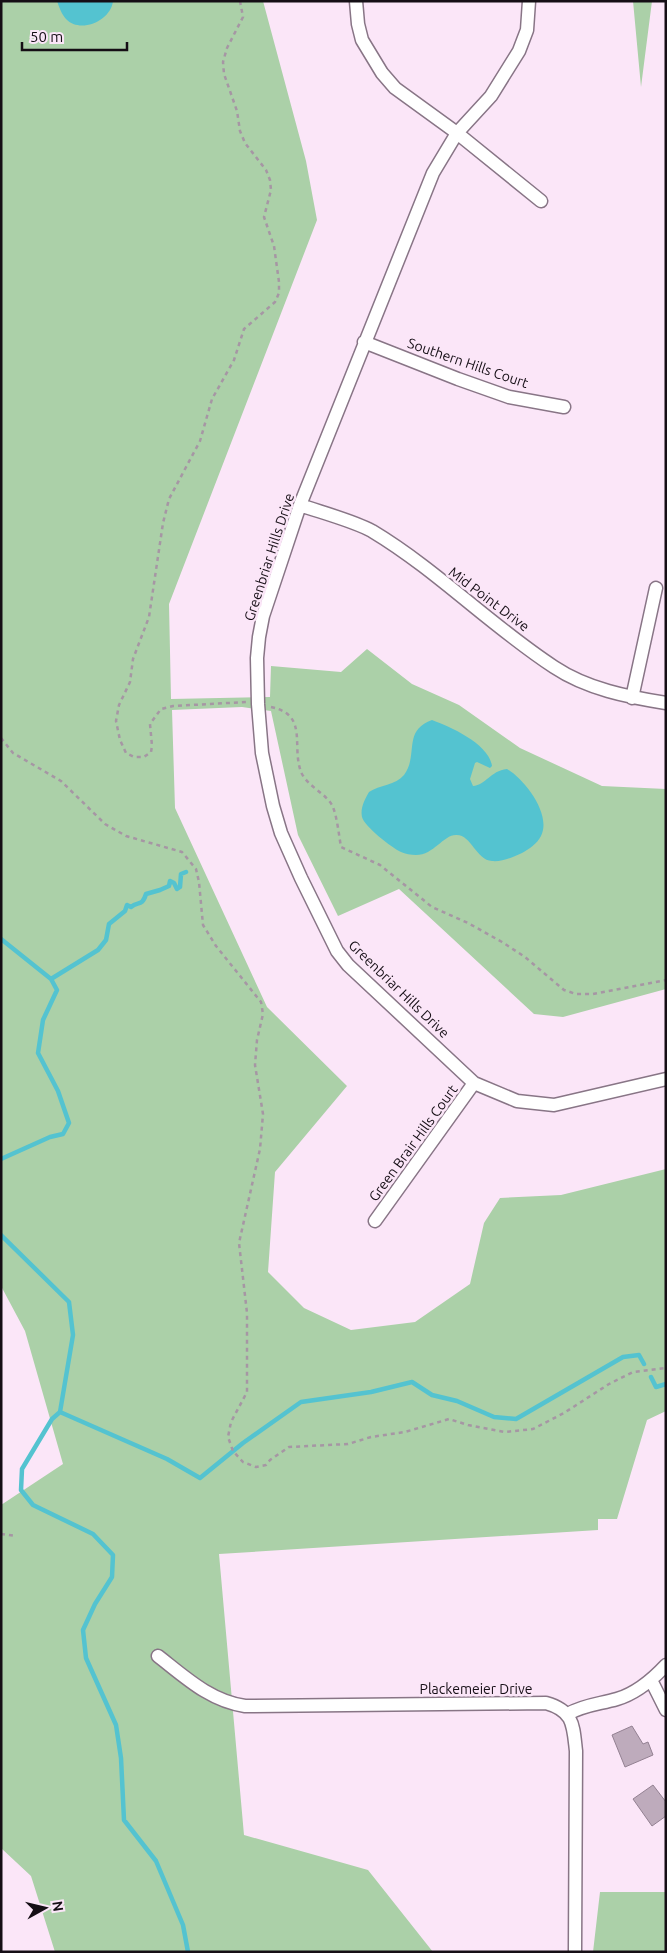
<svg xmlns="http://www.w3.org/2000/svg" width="667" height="1953" viewBox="0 0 667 1953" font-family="Ubuntu,sans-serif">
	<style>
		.green { fill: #abd0a8 }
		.water { fill: #54c3d0 }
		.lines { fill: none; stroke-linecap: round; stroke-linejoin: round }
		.stream { stroke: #54c3d0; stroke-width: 4.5 }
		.building { fill: #beabbc; stroke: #938192 }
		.street-casing { stroke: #887586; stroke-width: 15 }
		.path { stroke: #a696a4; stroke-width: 2.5; stroke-dasharray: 4 4; stroke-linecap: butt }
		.street { stroke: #fff; stroke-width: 12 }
		.labels { text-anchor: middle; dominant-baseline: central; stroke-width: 5; stroke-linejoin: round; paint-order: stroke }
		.street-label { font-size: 14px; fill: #150e15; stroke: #fbe6f8 }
	</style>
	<rect width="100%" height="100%" fill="#fbe6f8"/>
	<path class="green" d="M 1,1 L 263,1 L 306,161 L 317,220 L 169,604 L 171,699 L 270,697 L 271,666 L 341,672 L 367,649 L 412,684 L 459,705 L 520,748 L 602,786 L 666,789 L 666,989 L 563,1017 L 534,1014 L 399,889 L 338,916 L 298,835 L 271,711 L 242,707 L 172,710 L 175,808 L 267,1007 L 347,1086 L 275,1172 L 268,1272 L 304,1308 L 351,1330 L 415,1322 L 470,1284 L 484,1223 L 500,1198 L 561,1195 L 666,1169 L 666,1411 L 647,1420 L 617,1519 L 598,1519 L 598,1530 L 219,1554 L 244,1835 L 368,1870 L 433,1952 L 55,1952 L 31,1876 L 1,1848 L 1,1505 L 63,1464 L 25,1331 L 1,1286 Z
		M 633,1 L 652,1 L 641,87 Z
		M 600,1892 L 666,1892 L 666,1952 L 593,1952 Z"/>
	<path class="water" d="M 57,1 L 113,1 C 111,21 80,34 66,19 C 62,15 59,7 57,1 Z
		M 432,720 C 451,727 489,744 492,766 L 490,768 L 477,762 L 475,763 L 470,779 L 473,786 C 486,785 490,771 507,769 C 524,779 552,814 541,836 C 537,844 529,849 522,853 C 513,857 502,862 492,861 C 476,860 471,834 456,835 C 443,835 434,855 416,855 C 411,855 405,854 401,852 C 392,848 364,826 362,817 C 360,808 365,799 369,792 C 379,785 396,785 404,775 C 419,755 402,731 432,720 Z"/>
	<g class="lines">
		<path class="stream" d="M 1,939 L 51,979 L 57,990 L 43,1020 L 38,1053 L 58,1091 L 69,1123 L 63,1134 L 50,1137 L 1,1159
			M 51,979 L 98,950 L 106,940 L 109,924 L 125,911 L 127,905 L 131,907 C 138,901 142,907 146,894 L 160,890 L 169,886 L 170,881 L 174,883 L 177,889 L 180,887 L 181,874 L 186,872
			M 1,1235 L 69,1302 L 73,1335 L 60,1412 L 52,1419 L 22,1469 L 21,1490 L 33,1505 L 93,1534 L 113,1555 L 112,1577 L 95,1604 L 83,1630 L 86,1658 L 116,1725 L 121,1758 L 124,1820 L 156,1861 L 183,1925 L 188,1952
			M 651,1377 L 656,1387 L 666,1384
			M 60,1412 L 167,1459 L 200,1478 L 243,1443 L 301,1402 L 371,1392 L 412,1382 L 432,1395 L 457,1401 L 494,1417 L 516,1419 L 623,1357 L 639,1355 L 644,1364"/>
	</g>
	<path class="building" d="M 632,1726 L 643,1744 L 648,1742 L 653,1755 L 625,1767 L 612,1735 Z
		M 653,1785 L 666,1802 L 666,1816 L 652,1826 L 633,1799 Z"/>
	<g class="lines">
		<defs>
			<path id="street" d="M 356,1 L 358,24 L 362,40 L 382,73 L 395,88 L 457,133 L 541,201
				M 529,1 L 527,30 L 519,51 L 491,96 L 457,133 L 433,173 L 300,505 L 263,616 L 259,637 L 257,658 L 258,704 L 262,753 L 273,806 L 281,833 L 301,878 L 337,951 L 348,965 L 474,1083 L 517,1101 L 554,1105 L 666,1079
				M 364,342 L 458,379 L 509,397 L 564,407
				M 300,505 C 320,512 354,521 372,531 C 437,570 491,626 554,667 C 587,689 628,697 666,703
				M 632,698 L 656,588
				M 375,1221 L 474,1083
				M 158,1656 C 185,1677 210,1701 245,1706 L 546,1703 C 574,1711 573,1725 576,1751 L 575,1952
				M 651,1680 L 666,1710
				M 568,1714 C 583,1705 600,1704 617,1699 C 637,1693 652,1680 666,1665"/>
		</defs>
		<use href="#street" class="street-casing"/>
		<path class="path" d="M 240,1 L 243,17 L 227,48 L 223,62 L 224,74 L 237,111 L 240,131 L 245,143 L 266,170 L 270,180 L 271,190 L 264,217 L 274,246 L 279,282 L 279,293 L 275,302 L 244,329 L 234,360 L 212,399 L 200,441 L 169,499 L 163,523 L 149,617 L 133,659 L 130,682 L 119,705 L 116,721 L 120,740 L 126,753 L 134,757 L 144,757 L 151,752 L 152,746 L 150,724 L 161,709 L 173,706 L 246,702
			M 271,707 C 310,715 290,748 302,774 C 309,787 325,793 332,805 C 337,815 339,836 341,847 L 380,865 L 432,907 L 468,923 L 502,942 L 525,957 L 564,990 L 576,994 L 593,994 L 666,980
			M 1,738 L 13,753 L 61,781 L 105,824 L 126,836 L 182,852 L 196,869 L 199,882 L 203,925 L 216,946 L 261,1002 L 263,1014 L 257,1040 L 255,1065 L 263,1114 L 260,1149 L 239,1243 L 247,1313 L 247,1392 L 231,1422 L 228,1437 L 233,1451 L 243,1462 L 256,1467 L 266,1465 L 270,1460 L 289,1447 L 348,1444 L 371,1437 L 405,1432 L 449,1419 L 468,1425 L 505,1432 L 533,1429 L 564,1413 L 609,1384 L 633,1372 L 666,1368
			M 1,1534 L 16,1536"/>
		<use href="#street" class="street"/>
	</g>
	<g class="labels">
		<g class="street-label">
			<text transform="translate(468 363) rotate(19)">Southern Hills Court</text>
			<text transform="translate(269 557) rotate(-72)">Greenbriar Hills Drive</text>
			<text transform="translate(489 599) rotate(37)">Mid Point Drive</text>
			<text transform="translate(399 989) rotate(44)">Greenbriar Hills Drive</text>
			<text transform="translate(413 1143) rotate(-54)">Green Brair Hills Court</text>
			<text x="476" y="1689">Plackemeier Drive</text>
		</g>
	</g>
	<rect width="667" height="1953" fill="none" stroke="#150e15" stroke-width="5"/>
	<g transform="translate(45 1908) rotate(82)" stroke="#fbe6f8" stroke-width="4" paint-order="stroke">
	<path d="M0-4L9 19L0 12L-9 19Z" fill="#150e15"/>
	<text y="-8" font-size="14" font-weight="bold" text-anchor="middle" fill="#150e15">N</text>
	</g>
	<path d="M22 42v8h105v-8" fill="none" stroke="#150e15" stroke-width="2.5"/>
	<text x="30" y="42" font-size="15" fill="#150e15" stroke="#fbe6f8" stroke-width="4" paint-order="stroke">50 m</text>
</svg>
